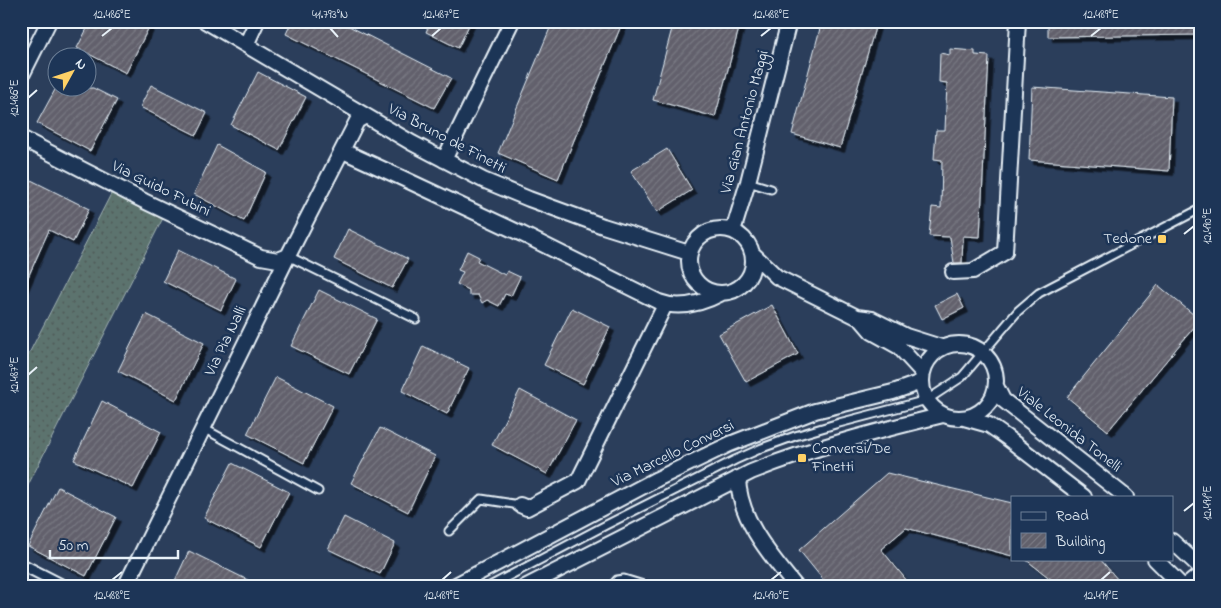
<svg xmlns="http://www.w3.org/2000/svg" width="1221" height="608" viewBox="0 0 1221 608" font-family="'Indie Flower',sans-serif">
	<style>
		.garden { fill: url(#garden-dots); stroke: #a2b2b3 }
		.building { fill: url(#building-hatch); stroke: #e8f1f8; filter: url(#shadow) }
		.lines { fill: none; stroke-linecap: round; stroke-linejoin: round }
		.service-casing { stroke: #e8f1f8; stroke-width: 11 }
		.pedestrian-casing { stroke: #e8f1f8; stroke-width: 14 }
		.minor-casing { stroke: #e8f1f8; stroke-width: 18 }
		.service { stroke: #1d3557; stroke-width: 7 }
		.pedestrian { stroke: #1d3557; stroke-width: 10 }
		.minor { stroke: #1d3557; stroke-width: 14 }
		.ticks { fill: none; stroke: #e8f1f8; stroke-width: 2 }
		.poi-dot { fill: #ffd166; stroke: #1d3557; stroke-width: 2 }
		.labels { text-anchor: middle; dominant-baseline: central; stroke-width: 5; stroke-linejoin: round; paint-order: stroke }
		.street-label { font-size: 16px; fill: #e8f1f8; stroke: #1d3557 }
		.poi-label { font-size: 16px; fill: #e8f1f8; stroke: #1d3557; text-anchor: end }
		.neatline { fill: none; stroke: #e8f1f8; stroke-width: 2 }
		.ticks-label { font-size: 12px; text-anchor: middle; fill: #e8f1f8 }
	</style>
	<defs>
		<pattern id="garden-dots" width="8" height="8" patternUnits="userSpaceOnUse" patternTransform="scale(1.25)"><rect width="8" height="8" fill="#5c736e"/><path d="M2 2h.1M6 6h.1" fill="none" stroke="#505b5a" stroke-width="1.8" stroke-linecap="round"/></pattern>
		<pattern id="building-hatch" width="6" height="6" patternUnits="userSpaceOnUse" patternTransform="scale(1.25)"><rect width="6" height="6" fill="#62616c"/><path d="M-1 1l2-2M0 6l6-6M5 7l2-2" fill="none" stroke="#787882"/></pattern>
		<filter id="shadow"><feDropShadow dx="4.5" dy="4.5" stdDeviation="0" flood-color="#0009"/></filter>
	</defs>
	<rect width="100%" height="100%" fill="#2b3e5b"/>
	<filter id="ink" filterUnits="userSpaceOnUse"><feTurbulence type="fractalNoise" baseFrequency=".02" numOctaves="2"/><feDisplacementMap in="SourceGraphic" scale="10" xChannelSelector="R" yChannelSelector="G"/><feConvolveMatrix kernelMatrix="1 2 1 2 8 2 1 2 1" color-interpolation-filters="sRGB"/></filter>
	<g filter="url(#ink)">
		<path class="garden" d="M 112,192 L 163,218 L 21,499 L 21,369 Z"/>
		<path class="building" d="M 91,21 L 152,21 L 126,73 L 77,48 Z
			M 292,21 L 339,21 L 451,78 L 434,108 L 286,34 Z
			M 431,21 L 471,21 L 458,48 L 426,32 Z
			M 553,21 L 623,21 L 558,179 L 498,153 Z
			M 674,21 L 741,21 L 715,117 L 653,100 Z
			M 822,21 L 877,21 L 840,148 L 792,134 Z
			M 1048,21 L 1200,21 L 1200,35 L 1048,37 Z
			M 950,49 L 975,51 L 975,55 L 989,56 L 980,237 L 963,236 L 962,263 L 954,263 L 950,237 L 929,236 L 932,207 L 941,208 L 942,160 L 934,159 L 936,130 L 945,130 L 947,83 L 939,82 L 940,53 L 950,55 Z
			M 258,72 L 306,97 L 279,150 L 231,125 Z
			M 151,85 L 207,113 L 196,135 L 140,107 Z
			M 1032,87 L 1172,97 L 1169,171 L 1029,160 Z
			M 56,88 L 93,88 L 117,100 L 90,151 L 37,123 Z
			M 217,145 L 266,172 L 244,221 L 194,194 Z
			M 667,149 L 692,190 L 657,212 L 631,171 Z
			M 27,178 L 89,209 L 73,242 L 49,230 L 21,293 L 21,190 Z
			M 348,229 L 408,259 L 392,288 L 334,259 Z
			M 178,250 L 236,279 L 221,310 L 163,281 Z
			M 467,251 L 479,257 L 477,261 L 505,275 L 507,271 L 520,277 L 511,296 L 505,294 L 499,306 L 487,300 L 482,303 L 478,295 L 469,295 L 469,290 L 457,284 L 463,272 L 458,270 Z
			M 1158,285 L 1200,320 L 1108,431 L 1067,397 Z
			M 319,290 L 377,319 L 349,374 L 291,346 Z
			M 957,294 L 964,308 L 942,319 L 935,305 Z
			M 772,305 L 798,354 L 746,382 L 719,334 Z
			M 572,308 L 610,327 L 583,384 L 544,365 Z
			M 146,314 L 204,343 L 176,400 L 118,371 Z
			M 423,346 L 469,368 L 447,414 L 402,391 Z
			M 276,377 L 333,406 L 304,463 L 247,434 Z
			M 520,390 L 576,420 L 547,474 L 492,445 Z
			M 102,401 L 161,432 L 133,488 L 74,460 Z
			M 380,428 L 435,456 L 408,512 L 351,483 Z
			M 232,463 L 289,492 L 261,547 L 204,518 Z
			M 887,473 L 1012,503 L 1012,556 L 906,528 L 881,549 L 912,587 L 829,587 L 799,550 Z
			M 58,487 L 116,517 L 86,576 L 28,546 Z
			M 344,517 L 395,543 L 380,574 L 328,549 Z
			M 189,551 L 262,587 L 172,587 Z
			M 1025,559 L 1100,559 L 1124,587 L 1061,587 Z"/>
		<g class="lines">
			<defs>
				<path id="service" d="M 748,182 L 771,189
					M 288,256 L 416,319
					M 203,428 L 318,491
					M 449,531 L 481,499 L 520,505
					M 488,587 L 606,525 L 735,460 L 762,448 L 795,436 L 839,423 L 927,400 L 962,377 L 1018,311 L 1039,293 L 1200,209
					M 611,587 L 617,580 L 624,579 L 650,587"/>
				<path id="pedestrian" d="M 21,564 L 66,587"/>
				<path id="minor" d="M 205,21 L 412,143 L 483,180 L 529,199 L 603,226 L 689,253
					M 246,45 L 257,21
					M 21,77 L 49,21
					M 21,138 L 144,201 L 261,257 L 278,260 L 288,256
					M 343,151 L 400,177 L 522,234 L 659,302 C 680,310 703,303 722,293
					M 444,160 L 512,21
					M689 261a32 32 0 1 1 64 0a32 32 0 1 1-64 0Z
					M 733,231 L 748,182 L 789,21
					M 752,253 L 777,277 L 857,317 L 872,319 L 906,336 L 941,347
					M 953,272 L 973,271 L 1005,252 L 1018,21
					M 860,318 L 872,332 L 899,347 L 922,372
					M922 381a37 37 0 1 1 74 0a37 37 0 1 1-74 0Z
					M 996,386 L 1003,400 L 1126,497
					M 964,418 L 989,425 L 1006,437 L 1084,497
					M 738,478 C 739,520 771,556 796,587
					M 520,505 L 527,508 L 578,481 L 665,305
					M 1172,541 L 1200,567
					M 1155,559 L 1183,587
					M 125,587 L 288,256 L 357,121 L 366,116
					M 452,587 L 657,479 L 730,444 L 815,411 L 893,392 L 921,382
					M 525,587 L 751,472 C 814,447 878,431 943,415
					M 1185,587 L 1196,578 L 1200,578"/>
			</defs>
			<use href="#service" class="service-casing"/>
			<use href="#pedestrian" class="pedestrian-casing"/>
			<use href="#minor" class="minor-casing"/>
			<use href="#service" class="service"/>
			<use href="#pedestrian" class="pedestrian"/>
			<use href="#minor" class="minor"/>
		</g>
	</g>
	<path class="ticks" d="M 330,28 L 338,37M 102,36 L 112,28M 432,36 L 441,28M 761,36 L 771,28M 1091,36 L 1101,28M 28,98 L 37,90M 1184,234 L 1194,226M 28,375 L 37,367M 1184,511 L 1194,503M 112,580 L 122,572M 442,580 L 451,572M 771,580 L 781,572M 1101,580 L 1110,572"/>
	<g class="poi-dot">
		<rect x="1157" y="234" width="10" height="10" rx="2.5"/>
		<rect x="797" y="453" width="10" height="10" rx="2.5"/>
	</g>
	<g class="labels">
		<g class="street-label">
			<text transform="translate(745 122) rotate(-75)">Via Gian Antonio Maggi</text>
			<text transform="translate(447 139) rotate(28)">Via Bruno de Finetti</text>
			<text transform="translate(161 189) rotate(26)">Via Guido Fubini</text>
			<text transform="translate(226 341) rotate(-64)">Via Pia Nalli</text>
			<text transform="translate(1069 430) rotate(38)">Viale Leonida Tonelli</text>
			<text transform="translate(673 454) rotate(-26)">Via Marcello Conversi</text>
		</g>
		<g class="poi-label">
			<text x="1152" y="239">Tedone</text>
			<text x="812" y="449" text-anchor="start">Conversi/De<tspan x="812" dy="18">Finetti</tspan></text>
		</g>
	</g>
	<rect width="1221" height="608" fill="none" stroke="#1d3557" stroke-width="55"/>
	<rect x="1011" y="496" width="162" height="65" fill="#1d3557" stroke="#6e8097"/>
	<rect x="1021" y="512" width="25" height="8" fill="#1d3557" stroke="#6e8097"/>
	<text x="1056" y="520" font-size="15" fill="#e8f1f8">Road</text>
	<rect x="1021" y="533" width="25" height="15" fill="url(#building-hatch)" stroke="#6e8097"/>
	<text x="1056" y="546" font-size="15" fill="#e8f1f8">Building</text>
	<g transform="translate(72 72) rotate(50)"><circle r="24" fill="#1d3557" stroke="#6e8097"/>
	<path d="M0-4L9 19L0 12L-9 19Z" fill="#ffd166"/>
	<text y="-8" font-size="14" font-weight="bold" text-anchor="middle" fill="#e8f1f8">N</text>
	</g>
	<path d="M50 550v8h128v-8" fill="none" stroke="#e8f1f8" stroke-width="2.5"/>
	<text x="58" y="550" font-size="15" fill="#e8f1f8" stroke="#1d3557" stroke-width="4" paint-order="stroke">50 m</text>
	<rect x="28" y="28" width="1166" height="552" class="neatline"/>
	<g class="ticks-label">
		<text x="112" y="18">12.486°E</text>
		<text x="330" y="18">41.793°N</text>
		<text x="441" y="18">12.487°E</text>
		<text x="771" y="18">12.488°E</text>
		<text x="1101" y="18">12.489°E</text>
		<text transform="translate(14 98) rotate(-90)" y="4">12.486°E</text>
		<text transform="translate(1207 226) rotate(-90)" y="4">12.490°E</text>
		<text transform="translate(14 375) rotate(-90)" y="4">12.487°E</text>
		<text transform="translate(1207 503) rotate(-90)" y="4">12.491°E</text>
		<text x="112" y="599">12.488°E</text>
		<text x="442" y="599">12.489°E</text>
		<text x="771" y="599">12.490°E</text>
		<text x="1101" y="599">12.491°E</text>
	</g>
</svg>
